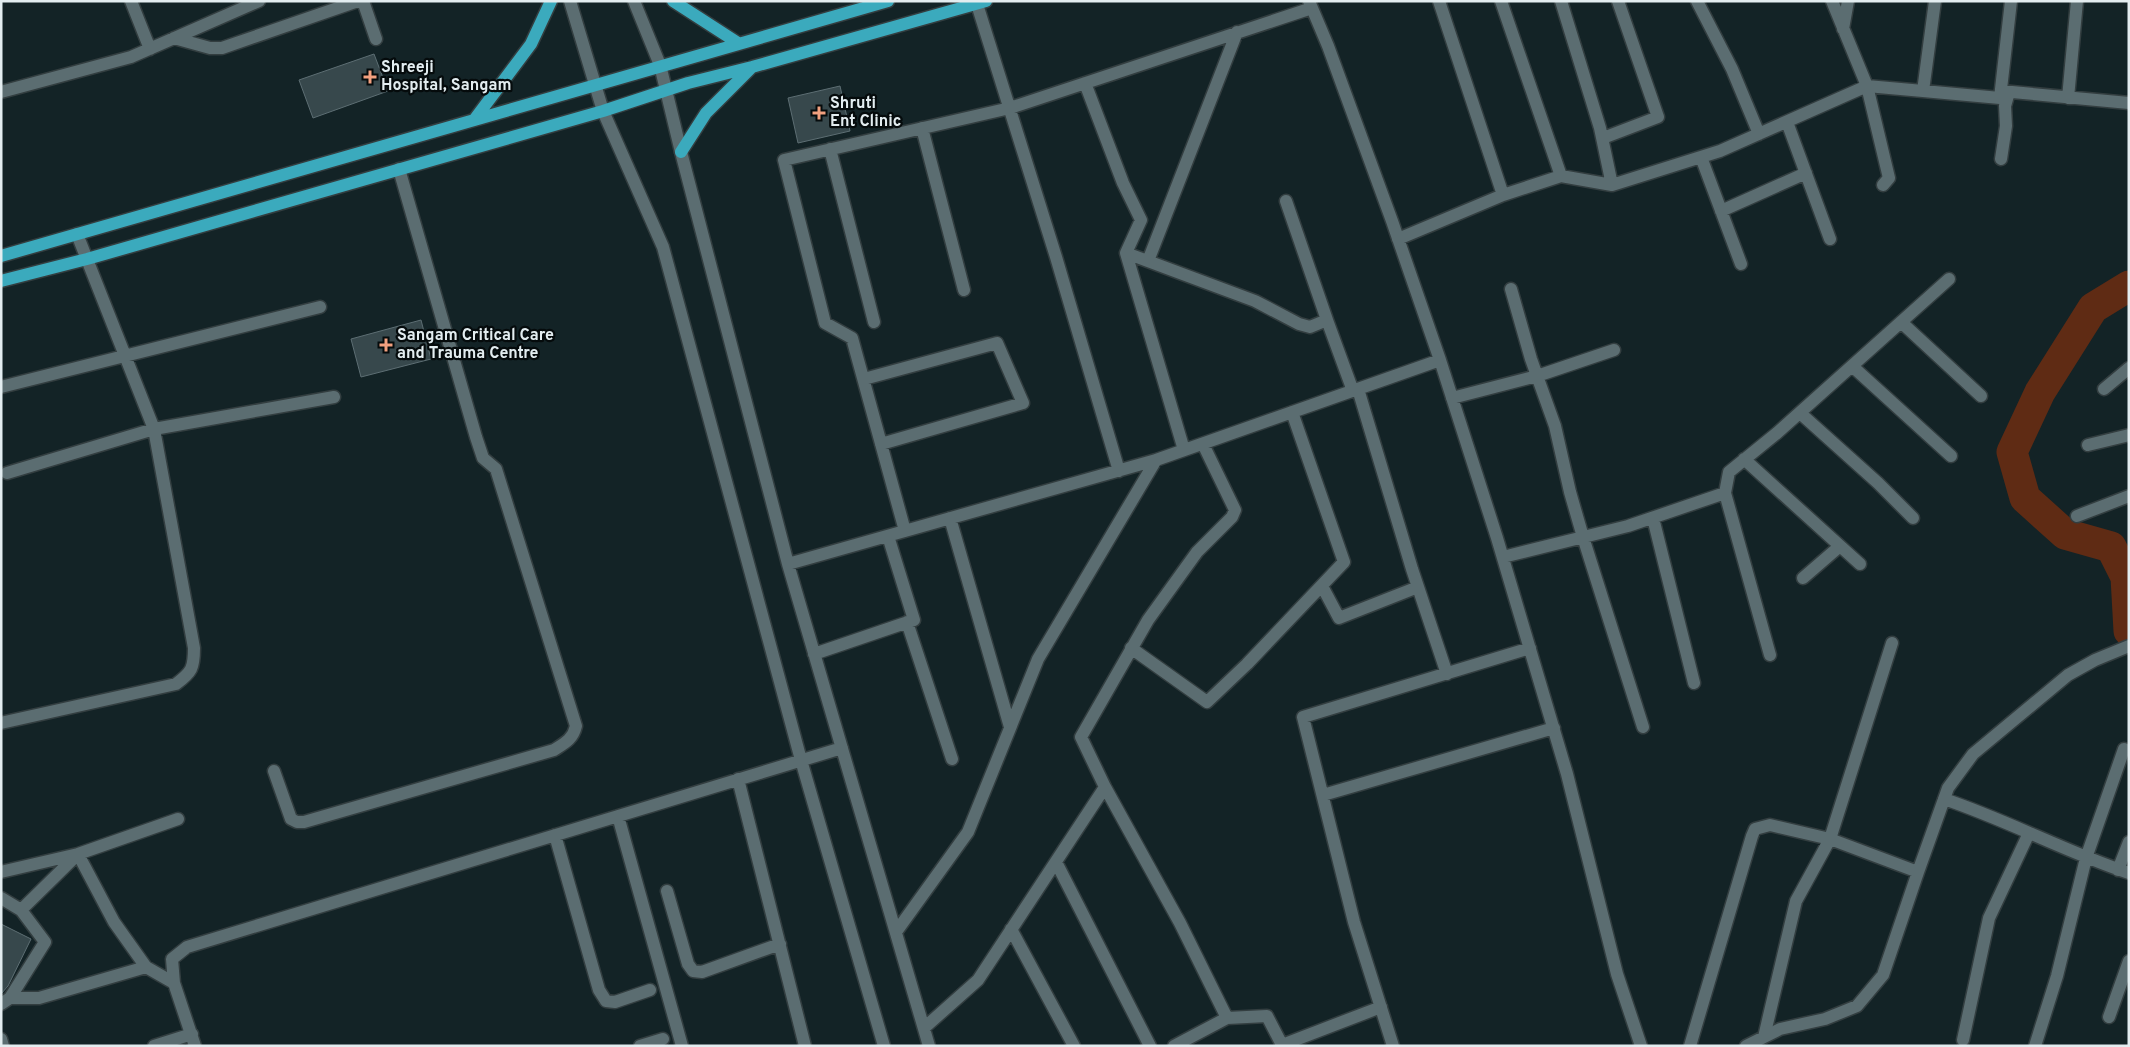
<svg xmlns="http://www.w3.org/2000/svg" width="2130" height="1047" viewBox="0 0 2130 1047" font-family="Overpass,sans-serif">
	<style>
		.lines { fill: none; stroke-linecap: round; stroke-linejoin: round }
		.river { stroke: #5f2b14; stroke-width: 31 }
		.building { fill: #37484c; stroke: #5d6e73 }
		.minor-casing { stroke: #333e40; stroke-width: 15 }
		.major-casing { stroke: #333e40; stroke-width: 15 }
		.minor { stroke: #5b6d71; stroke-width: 12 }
		.major { stroke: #3baabd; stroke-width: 12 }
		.poi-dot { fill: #f2a07f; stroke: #050b0c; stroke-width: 2 }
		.labels { text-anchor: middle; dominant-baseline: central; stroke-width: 4.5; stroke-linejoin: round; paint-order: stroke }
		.poi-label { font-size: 16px; font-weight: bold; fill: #e3edf0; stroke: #050b0c; text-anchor: start }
	</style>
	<rect width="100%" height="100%" fill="#132326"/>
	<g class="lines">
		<path class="river" d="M 2129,286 L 2093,308 L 2040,392 L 2012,452 L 2025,498 L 2065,534 L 2111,547 L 2126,577 L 2129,631"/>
	</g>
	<path class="building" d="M 374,54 L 388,91 L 313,118 L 299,80 Z
		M 840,86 L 850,131 L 798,143 L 788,98 Z
		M 421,320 L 431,359 L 361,377 L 351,339 Z
		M 1,924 L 31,939 L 8,986 L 1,994 Z"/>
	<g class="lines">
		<defs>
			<path id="minor" d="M 131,1 L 150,49
				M 363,1 L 376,39
				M 570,1 L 603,111 L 663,247 L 801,760 L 884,1046
				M 634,1 L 660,65 L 681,152 L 788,564 L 929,1046
				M 976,1 L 1056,257 L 1119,471
				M 1309,1 L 1328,46 L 1392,221 L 1440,360 L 1497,538 L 1567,774 L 1617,974 L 1641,1046
				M 1501,1 L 1561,176 L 1503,195
				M 1561,1 L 1600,128 L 1612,185
				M 1697,1 L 1732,69 L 1759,134
				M 1843,29 L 1848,1
				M 174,38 L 210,48 L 222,48 L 358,1
				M 1085,83 L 1123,183 L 1141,220 L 1126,253 L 1184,450
				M 1923,91 L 2000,98 L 2011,1
				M 2001,91 L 2129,103
				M 1,92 L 131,57 L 259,1
				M 2068,98 L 2077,1
				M 1787,122 L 1830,239
				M 922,128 L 964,290
				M 1603,138 L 1658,117 L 1618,1
				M 830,149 L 874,322
				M 1701,157 L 1741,264
				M 2001,159 L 2006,126 L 2005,106 L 2009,92
				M 1561,176 L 1612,185 L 1720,151 L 1867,86 L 1832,1
				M 1883,185 L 1889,178 L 1867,86 L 1923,91 L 1935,1
				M 1286,201 L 1327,320
				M 1721,211 L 1806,173
				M 1398,239 L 1503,195 L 1439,1
				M 1126,253 L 1255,301 L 1299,324 L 1310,327 L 1327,320 L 1353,391
				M 1148,261 L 1237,32
				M 1511,289 L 1531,359 L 1555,426 L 1570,492 L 1583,537 L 1643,727
				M 1901,322 L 1981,396
				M 1852,366 L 1951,456
				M 864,379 L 997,343 L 1023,403 L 881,444
				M 1,387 L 320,307
				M 1358,389 L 1412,569 L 1447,674
				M 2104,389 L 2129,368
				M 1452,398 L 1537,376 L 1614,350
				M 1800,413 L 1878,483 L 1913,518
				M 2088,445 L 2129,435
				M 1744,459 L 1860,564
				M 7,473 L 154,429 L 334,397
				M 1725,493 L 1729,472 L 1777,433 L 1949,279
				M 2077,516 L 2129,496
				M 950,518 L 1010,727
				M 1653,518 L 1694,683
				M 905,531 L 852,338 L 825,323 L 784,160 L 1010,108 L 1312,8
				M 1503,557 L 1628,526 L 1725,493 L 1770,655
				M 788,564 L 1156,460
				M 1803,578 L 1840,546
				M 1322,586 L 1339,618 L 1418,587
				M 907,622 L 952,759
				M 1131,648 L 1207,702 L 1247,664 L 1344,562 L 1292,412
				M 814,654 L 914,620 L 888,536
				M 1,723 L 176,684 C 192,672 194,668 194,648 L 154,429 L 77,234
				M 274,771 L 291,819 L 297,822 L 304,822 L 554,750 C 565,743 573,739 576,726 L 496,469 L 483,458 L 476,437 L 399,169
				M 738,779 L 805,1046
				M 1105,787 L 1180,923 L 1227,1018 L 1174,1046
				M 1323,795 L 1554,728
				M 1944,799 C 2007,820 2066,852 2129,873
				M 618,816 L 682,1046
				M 555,835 L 599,990 L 606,1001 L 615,1002 L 650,990
				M 1056,862 L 1150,1046
				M 2118,870 L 2129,842
				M 1,872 L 78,854 L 178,819
				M 667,891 L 688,964 L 693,971 L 702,972 L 780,944
				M 1,898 L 21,910 L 45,942 L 10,998 L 1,1004
				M 1011,929 L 1074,1046
				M 896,932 L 968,832 L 1038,659 L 1156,460 L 1440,360
				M 146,967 L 174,983
				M 10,998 L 39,998 L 146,967 L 114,922 L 78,854 L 21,910
				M 2109,1017 L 2129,961
				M 1227,1018 L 1267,1016 L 1282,1045 L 1381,1007
				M 924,1028 L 978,980 L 1105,787 L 1081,737 L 1148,620 L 1197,552 L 1232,517 L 1235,510 L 1203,444
				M 1764,1037 L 1796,901 L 1830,839 L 1918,872
				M 1,1039 L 3,1046
				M 1963,1040 L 1989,918 L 2029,833
				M 154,1046 L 192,1034
				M 195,1046 L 174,983 L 172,959 L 187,947 L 842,748
				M 640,1046 L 663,1039
				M 1393,1046 L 1354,922 L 1303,717 L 1530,648
				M 1690,1046 L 1752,836 L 1755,829 L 1770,825 L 1830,839 L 1892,643
				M 1746,1046 L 1780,1029 L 1825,1019 L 1857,1006 L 1883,975 L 1918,872 L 1948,788 L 1973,754 L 2068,675 L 2095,660 L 2129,646
				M 2035,1046 L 2057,976 L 2086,858 L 2124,749"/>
			<path id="major" d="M 673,1 L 738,43
				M 474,120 L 531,44 L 551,1
				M 681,152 L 706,113 L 752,67
				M 1,256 C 297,171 592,84 888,1
				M 1,281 L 87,259 L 603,111 L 688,83 L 752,67 L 986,1"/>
		</defs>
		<use href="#minor" class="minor-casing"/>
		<use href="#major" class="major-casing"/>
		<use href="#minor" class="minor"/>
		<use href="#major" class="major"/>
	</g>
	<g class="poi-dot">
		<path d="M367.5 69.5h5v5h5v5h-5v5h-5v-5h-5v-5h5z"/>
		<path d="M816.5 105.5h5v5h5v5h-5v5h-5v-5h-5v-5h5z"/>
		<path d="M383.5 337.5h5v5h5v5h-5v5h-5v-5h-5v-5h5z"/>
	</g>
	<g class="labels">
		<g class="poi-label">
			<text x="381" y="68">Shreeji<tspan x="381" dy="18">Hospital, Sangam</tspan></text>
			<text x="830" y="104">Shruti<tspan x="830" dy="18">Ent Clinic</tspan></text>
			<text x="397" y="336">Sangam Critical Care<tspan x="397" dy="18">and Trauma Centre</tspan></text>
		</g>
	</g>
	<rect width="2130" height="1047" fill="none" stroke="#e3edf0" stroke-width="5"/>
</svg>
